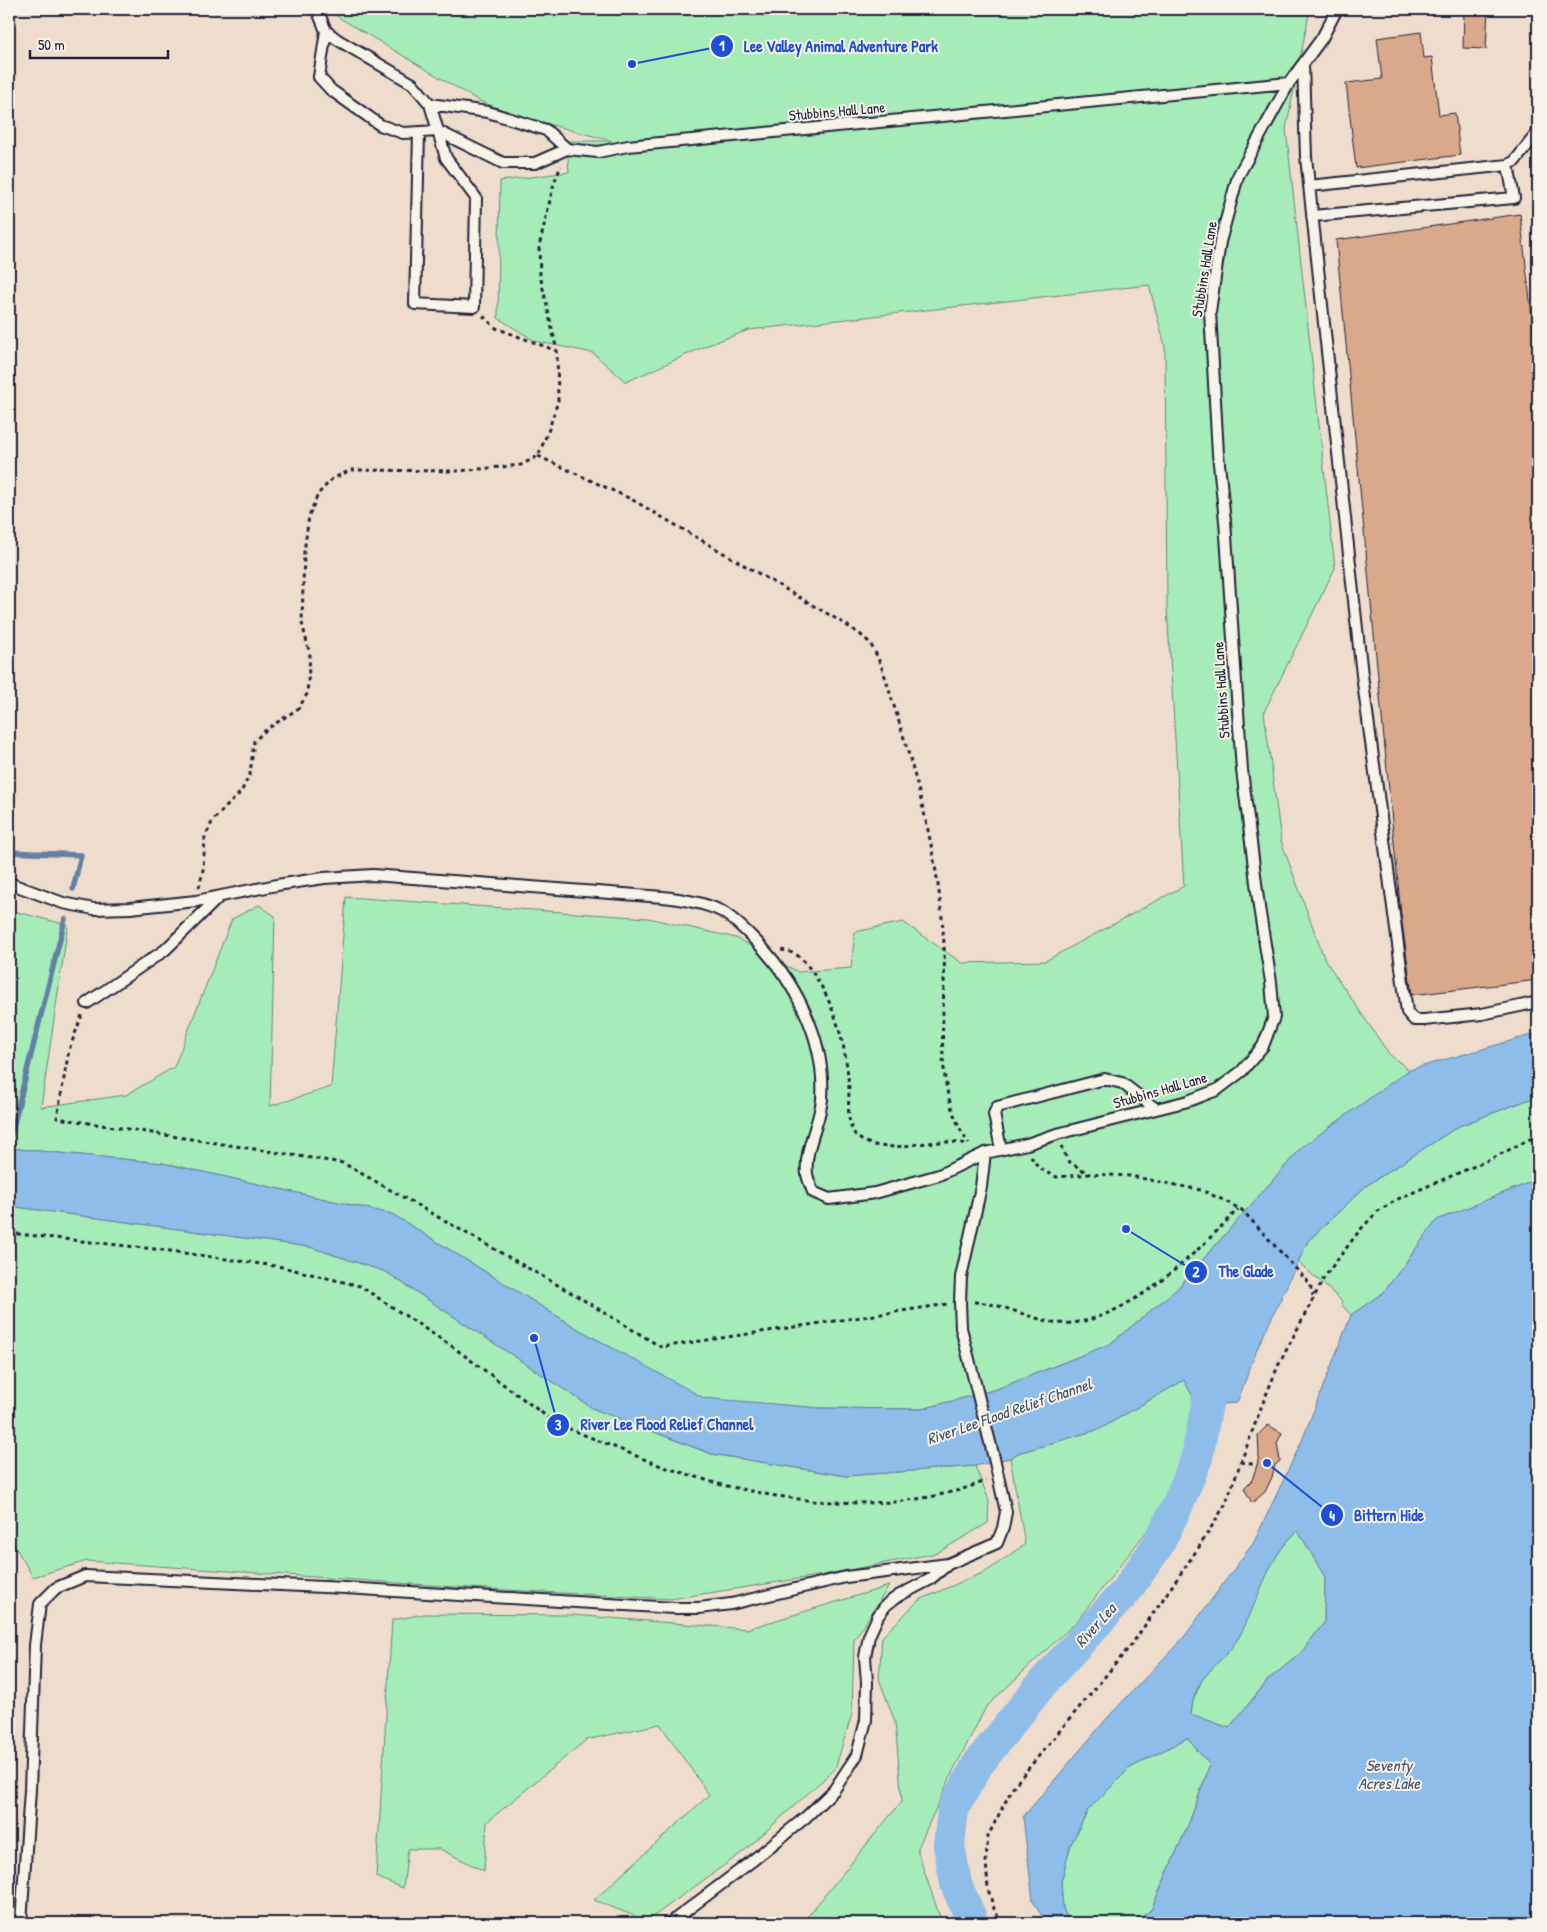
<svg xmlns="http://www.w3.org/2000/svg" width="1547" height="1932" viewBox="0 0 1547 1932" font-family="'Patrick Hand',sans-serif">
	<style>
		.green { fill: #a6ecb8; stroke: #64877a }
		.water { fill: #8ebde9; stroke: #637fa3; fill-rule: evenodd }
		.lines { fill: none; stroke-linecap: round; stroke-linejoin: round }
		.stream { stroke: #637fa3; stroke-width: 5.5 }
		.river { stroke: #8ebde9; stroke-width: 32 }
		.building { fill: #daa98c; stroke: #22223b }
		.service-casing { stroke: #22223b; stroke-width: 14 }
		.path { stroke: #22223b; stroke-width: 3; stroke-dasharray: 4 4; stroke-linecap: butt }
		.service { stroke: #f7f3e8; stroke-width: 10 }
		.labels { text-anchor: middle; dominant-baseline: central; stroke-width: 4; stroke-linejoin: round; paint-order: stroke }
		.street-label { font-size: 15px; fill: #22223b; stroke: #f7f3e8 }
		.water-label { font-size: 16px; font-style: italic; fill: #42506f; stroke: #f7f3e8 }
		.leader { fill: none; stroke: #1d4ed8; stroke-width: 2 }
		.callout-dot { fill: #1d4ed8; stroke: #f7f3e8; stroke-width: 2 }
		.mark-label { font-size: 15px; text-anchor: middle; font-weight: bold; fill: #fff }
		.callout-label { font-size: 16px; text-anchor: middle; font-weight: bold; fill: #1d4ed8; stroke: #f7f3e8; stroke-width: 4; stroke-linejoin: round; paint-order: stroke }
	</style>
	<rect width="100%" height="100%" fill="#edc"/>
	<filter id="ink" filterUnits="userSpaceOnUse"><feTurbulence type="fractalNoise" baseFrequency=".02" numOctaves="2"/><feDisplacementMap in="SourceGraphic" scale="10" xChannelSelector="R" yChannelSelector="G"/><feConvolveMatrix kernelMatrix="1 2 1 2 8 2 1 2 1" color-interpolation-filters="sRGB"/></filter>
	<g filter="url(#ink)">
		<path class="green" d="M 331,9 L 1310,9 L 1286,129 L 1335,568 L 1264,712 L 1281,841 L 1325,960 L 1389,1054 L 1409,1070 L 1302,1147 L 1177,1289 L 1110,1344 L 997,1389 L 922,1409 L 820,1408 L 704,1399 L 578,1329 L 392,1214 L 163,1163 L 9,1148 L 9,910 L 68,925 L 41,1107 L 126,1095 L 174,1067 L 232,919 L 259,905 L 275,916 L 270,1106 L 331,1087 L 346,897 L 648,918 L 736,938 L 798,972 L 851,968 L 855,932 L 903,922 L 962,963 L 1045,961 L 1184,886 L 1167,607 L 1165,346 L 1149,285 L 749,330 L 708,345 L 626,382 L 593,353 L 535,341 L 498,318 L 500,181 L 569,172 L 567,141 L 612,141 L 522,117 L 479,101 L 328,11 Z
			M 1538,1096 L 1538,1179 L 1437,1220 L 1384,1292 L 1351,1315 L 1341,1304 L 1342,1301 L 1298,1262 L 1308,1241 L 1366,1186 L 1459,1126 Z
			M 9,1206 L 310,1247 L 386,1272 L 594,1409 L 711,1454 L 846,1476 L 975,1466 L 989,1500 L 988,1523 L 937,1553 L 823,1575 L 671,1599 L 469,1588 L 87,1561 L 33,1577 L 9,1536 Z
			M 1184,1380 L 1198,1406 L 1164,1509 L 1077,1621 L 986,1707 L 952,1773 L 917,1850 L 942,1923 L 802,1923 L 902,1801 L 895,1722 L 879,1679 L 882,1637 L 919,1600 L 987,1571 L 1025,1544 L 1010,1458 L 1018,1453 L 1100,1429 Z
			M 1298,1530 L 1325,1577 L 1324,1623 L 1300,1654 L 1269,1679 L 1229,1728 L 1191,1714 L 1193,1701 L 1202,1680 L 1238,1638 L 1276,1554 Z
			M 889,1586 L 854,1640 L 852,1714 L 835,1769 L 744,1851 L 647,1921 L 594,1900 L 709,1795 L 660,1724 L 586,1740 L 487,1822 L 484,1871 L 440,1849 L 408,1849 L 403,1888 L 376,1877 L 392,1620 L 424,1614 L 573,1615 L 747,1629 Z
			M 1187,1738 L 1210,1765 L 1189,1823 L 1151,1910 L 1134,1923 L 1070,1923 L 1063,1909 L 1061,1882 L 1071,1844 L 1088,1810 L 1130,1768 Z"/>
		<path class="water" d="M 1538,1033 L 1538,1096 L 1459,1126 L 1366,1186 L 1308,1241 L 1257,1349 L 1237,1403 L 1198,1406 L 1184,1380 L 1100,1429 L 1018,1453 L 1010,1458 L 975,1466 L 846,1476 L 712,1454 L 594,1409 L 386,1272 L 310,1247 L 9,1206 L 9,1148 L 163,1163 L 392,1214 L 578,1329 L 704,1398 L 820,1408 L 922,1409 L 997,1389 L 1110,1344 L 1177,1289 L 1302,1147 L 1409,1070 Z
			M 1538,1179 L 1538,1923 L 1134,1923 L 1151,1910 L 1189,1823 L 1210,1765 L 1187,1738 L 1130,1768 L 1088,1810 L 1071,1844 L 1061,1882 L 1063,1909 L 1070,1923 L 1046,1923 L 1033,1901 L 1023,1817 L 1109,1716 L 1184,1637 L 1254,1542 L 1301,1443 L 1351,1315 L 1384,1292 L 1437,1220 ZM 1298,1531 L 1325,1577 L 1324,1623 L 1300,1654 L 1269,1679 L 1229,1728 L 1191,1714 C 1194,1673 1221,1667 1239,1637 C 1259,1602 1266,1558 1298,1531 Z"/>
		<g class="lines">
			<path class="stream" d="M 9,852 L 81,855 L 73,889
				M 9,1143 L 65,919"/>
			<path class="river" d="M 973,1923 L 956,1884 L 949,1845 L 953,1809 L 978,1764 L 1044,1681 L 1126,1591 L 1158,1545 L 1178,1504 L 1197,1458 L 1207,1403 L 1211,1363"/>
		</g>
		<path class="building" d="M 1464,9 L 1488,9 L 1486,49 L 1463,48 Z
			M 1421,32 L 1424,58 L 1432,57 L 1439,115 L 1455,113 L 1460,155 L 1356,168 L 1346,83 L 1382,79 L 1377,38 Z
			M 1520,214 L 1538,369 L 1538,980 L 1412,995 L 1401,915 L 1336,240 Z
			M 1268,1425 L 1282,1433 L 1277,1443 L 1280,1461 L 1275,1465 L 1272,1477 L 1265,1492 L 1252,1503 L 1244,1488 L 1252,1480 L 1257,1465 L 1259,1455 L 1258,1435 Z"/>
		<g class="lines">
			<defs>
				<path id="service" d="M 317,9 L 326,31 L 338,40 L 413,84 L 430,104 L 446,158 L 476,198 L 474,307 L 415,304 L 419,133
					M 326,31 L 319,77 L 331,90 L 380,125 L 403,133 L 438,131 L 503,163 L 535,163 L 567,149 L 598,152 L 628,146 L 1289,83 L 1322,38 L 1337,9
					M 1303,64 L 1306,157 L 1362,675 L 1407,1012 L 1414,1020 L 1424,1020 L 1482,1014 L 1538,1002
					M 430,104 L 488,112 L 546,130 L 567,149
					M 1309,186 L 1508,165 L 1515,161 L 1538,132
					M 1312,216 L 1514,198 L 1508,165
					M 9,883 L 63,903 L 94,909 L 130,908 L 196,901 L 277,885 L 324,878 L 373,875 L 663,897 C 682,899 701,902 719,910 C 731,916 742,927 751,936 C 794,978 826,1038 822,1099 C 820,1124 804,1148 807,1174 C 808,1180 811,1186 813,1192 L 829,1199 L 875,1193 L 939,1175 L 985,1153 L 1027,1144 L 1057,1134 L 1188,1101 L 1217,1090 L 1242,1071 L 1263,1046 L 1274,1017 L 1271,982 L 1259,907 L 1242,770 L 1225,521 L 1218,454 L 1210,312 L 1220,242 L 1238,176 L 1289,83
					M 87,1003 L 165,950 L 219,897
					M 1001,1149 L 994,1114 L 997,1107 L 1105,1079 L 1122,1083 L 1156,1109
					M 21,1923 L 30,1790 L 35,1645 L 40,1604 L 56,1588 L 85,1576 L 345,1588 L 674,1608 L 699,1608 L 731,1604 L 846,1577 L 948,1564 L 997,1543 L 1003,1528 L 1006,1512 L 995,1462 L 961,1328 L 960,1302 L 961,1277 L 981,1187 L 985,1153
					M 670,1923 L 752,1861 L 806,1817 L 834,1790 L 857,1755 L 866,1720 L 867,1682 L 865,1657 L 869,1636 L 878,1616 L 886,1605 L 898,1596 L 929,1580 L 947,1565"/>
			</defs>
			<use href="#service" class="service-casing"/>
			<path class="path" d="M 483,316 L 496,328 L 557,351
				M 538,456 L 631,499 L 845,624 C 853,630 866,637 871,645 C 883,664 888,688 895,709 C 919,785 940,865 944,945 C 947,1013 929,1084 969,1144
				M 199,888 L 203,870 L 205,837 L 213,820 L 241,792 L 250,774 L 254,741 L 267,729 L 299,708 L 307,694 L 310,655 L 302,623 L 304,552 L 309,516 L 318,494 L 332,479 L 351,470 L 459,471 L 521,465 L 538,456 L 549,429 L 558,401 L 557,351 L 540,275 L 539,247 L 554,183 L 561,166
				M 781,950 C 799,953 803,959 813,973 C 836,1006 847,1050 849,1089 C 849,1104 845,1129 860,1139 C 886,1155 918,1141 947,1142 C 954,1142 962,1143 969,1144
				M 82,1015 L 69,1050 L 57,1118 L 343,1163 L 577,1296 L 661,1347 L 948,1304
				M 1061,1146 L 1068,1161 L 1089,1174
				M 1031,1156 L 1034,1162 L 1045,1172 L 1057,1177 L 1090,1174 L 1130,1176 L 1201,1190 L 1221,1199 L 1242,1210 L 1310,1284 L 1313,1296
				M 9,1233 L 163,1250 L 282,1267 L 360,1286 L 453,1347 L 557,1424 L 661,1466 L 722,1485 L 770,1495 L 813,1501 L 859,1503 L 895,1502 L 930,1497 L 960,1490 L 986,1481
				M 974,1302 C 1004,1303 1030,1320 1059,1323 C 1121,1328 1199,1251 1238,1209
				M 1241,1462 L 1257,1465
				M 1003,1923 L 995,1912 L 988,1889 L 986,1861 L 988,1836 L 1013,1787 L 1132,1644 L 1199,1547 L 1225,1505 L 1262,1405 L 1278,1366 L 1325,1276 L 1360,1230 L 1378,1211 L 1400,1198 L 1491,1159 L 1538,1135"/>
			<use href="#service" class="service"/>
		</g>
	</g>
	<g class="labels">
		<g class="street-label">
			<text transform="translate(837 111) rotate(-5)">Stubbins Hall Lane</text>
			<text transform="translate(1204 269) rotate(-81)">Stubbins Hall Lane</text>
			<text transform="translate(1221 690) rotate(-94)">Stubbins Hall Lane</text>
			<text transform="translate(1160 1090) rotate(-16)">Stubbins Hall Lane</text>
		</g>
		<g class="water-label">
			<text transform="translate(1009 1411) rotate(-19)">River Lee Flood Relief Channel</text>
			<text transform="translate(1095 1625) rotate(-48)">River Lea</text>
			<text x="1389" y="1765">Seventy<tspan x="1389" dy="18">Acres Lake</tspan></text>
		</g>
	</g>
	<path class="leader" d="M632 64L722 46M1126 1229L1196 1272M534 1338L558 1425M1267 1463L1332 1515"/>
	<g class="callout-dot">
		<circle cx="632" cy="64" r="5"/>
		<circle cx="1126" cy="1229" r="5"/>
		<circle cx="534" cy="1338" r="5"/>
		<circle cx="1267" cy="1463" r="5"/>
		<circle cx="722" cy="46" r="12"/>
		<circle cx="1196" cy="1272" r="12"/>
		<circle cx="558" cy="1425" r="12"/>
		<circle cx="1332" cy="1515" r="12"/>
	</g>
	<g class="mark-label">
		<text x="722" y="51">1</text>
		<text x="1196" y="1277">2</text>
		<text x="558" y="1430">3</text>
		<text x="1332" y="1521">4</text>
	</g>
	<g class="callout-label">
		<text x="841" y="52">Lee Valley Animal Adventure Park</text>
		<text x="1246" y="1277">The Glade</text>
		<text x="667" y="1430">River Lee Flood Relief Channel</text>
		<text x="1389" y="1521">Bittern Hide</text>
	</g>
	<rect width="1547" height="1932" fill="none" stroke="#f7f3e8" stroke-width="30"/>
	<rect x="15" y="15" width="1517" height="1902" fill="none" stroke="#22223b" stroke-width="2" filter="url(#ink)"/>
	<path d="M30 50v8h138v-8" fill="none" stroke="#22223b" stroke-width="2.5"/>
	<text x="38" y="50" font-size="15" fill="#22223b" stroke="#f7f3e8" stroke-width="4" paint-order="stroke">50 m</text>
</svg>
